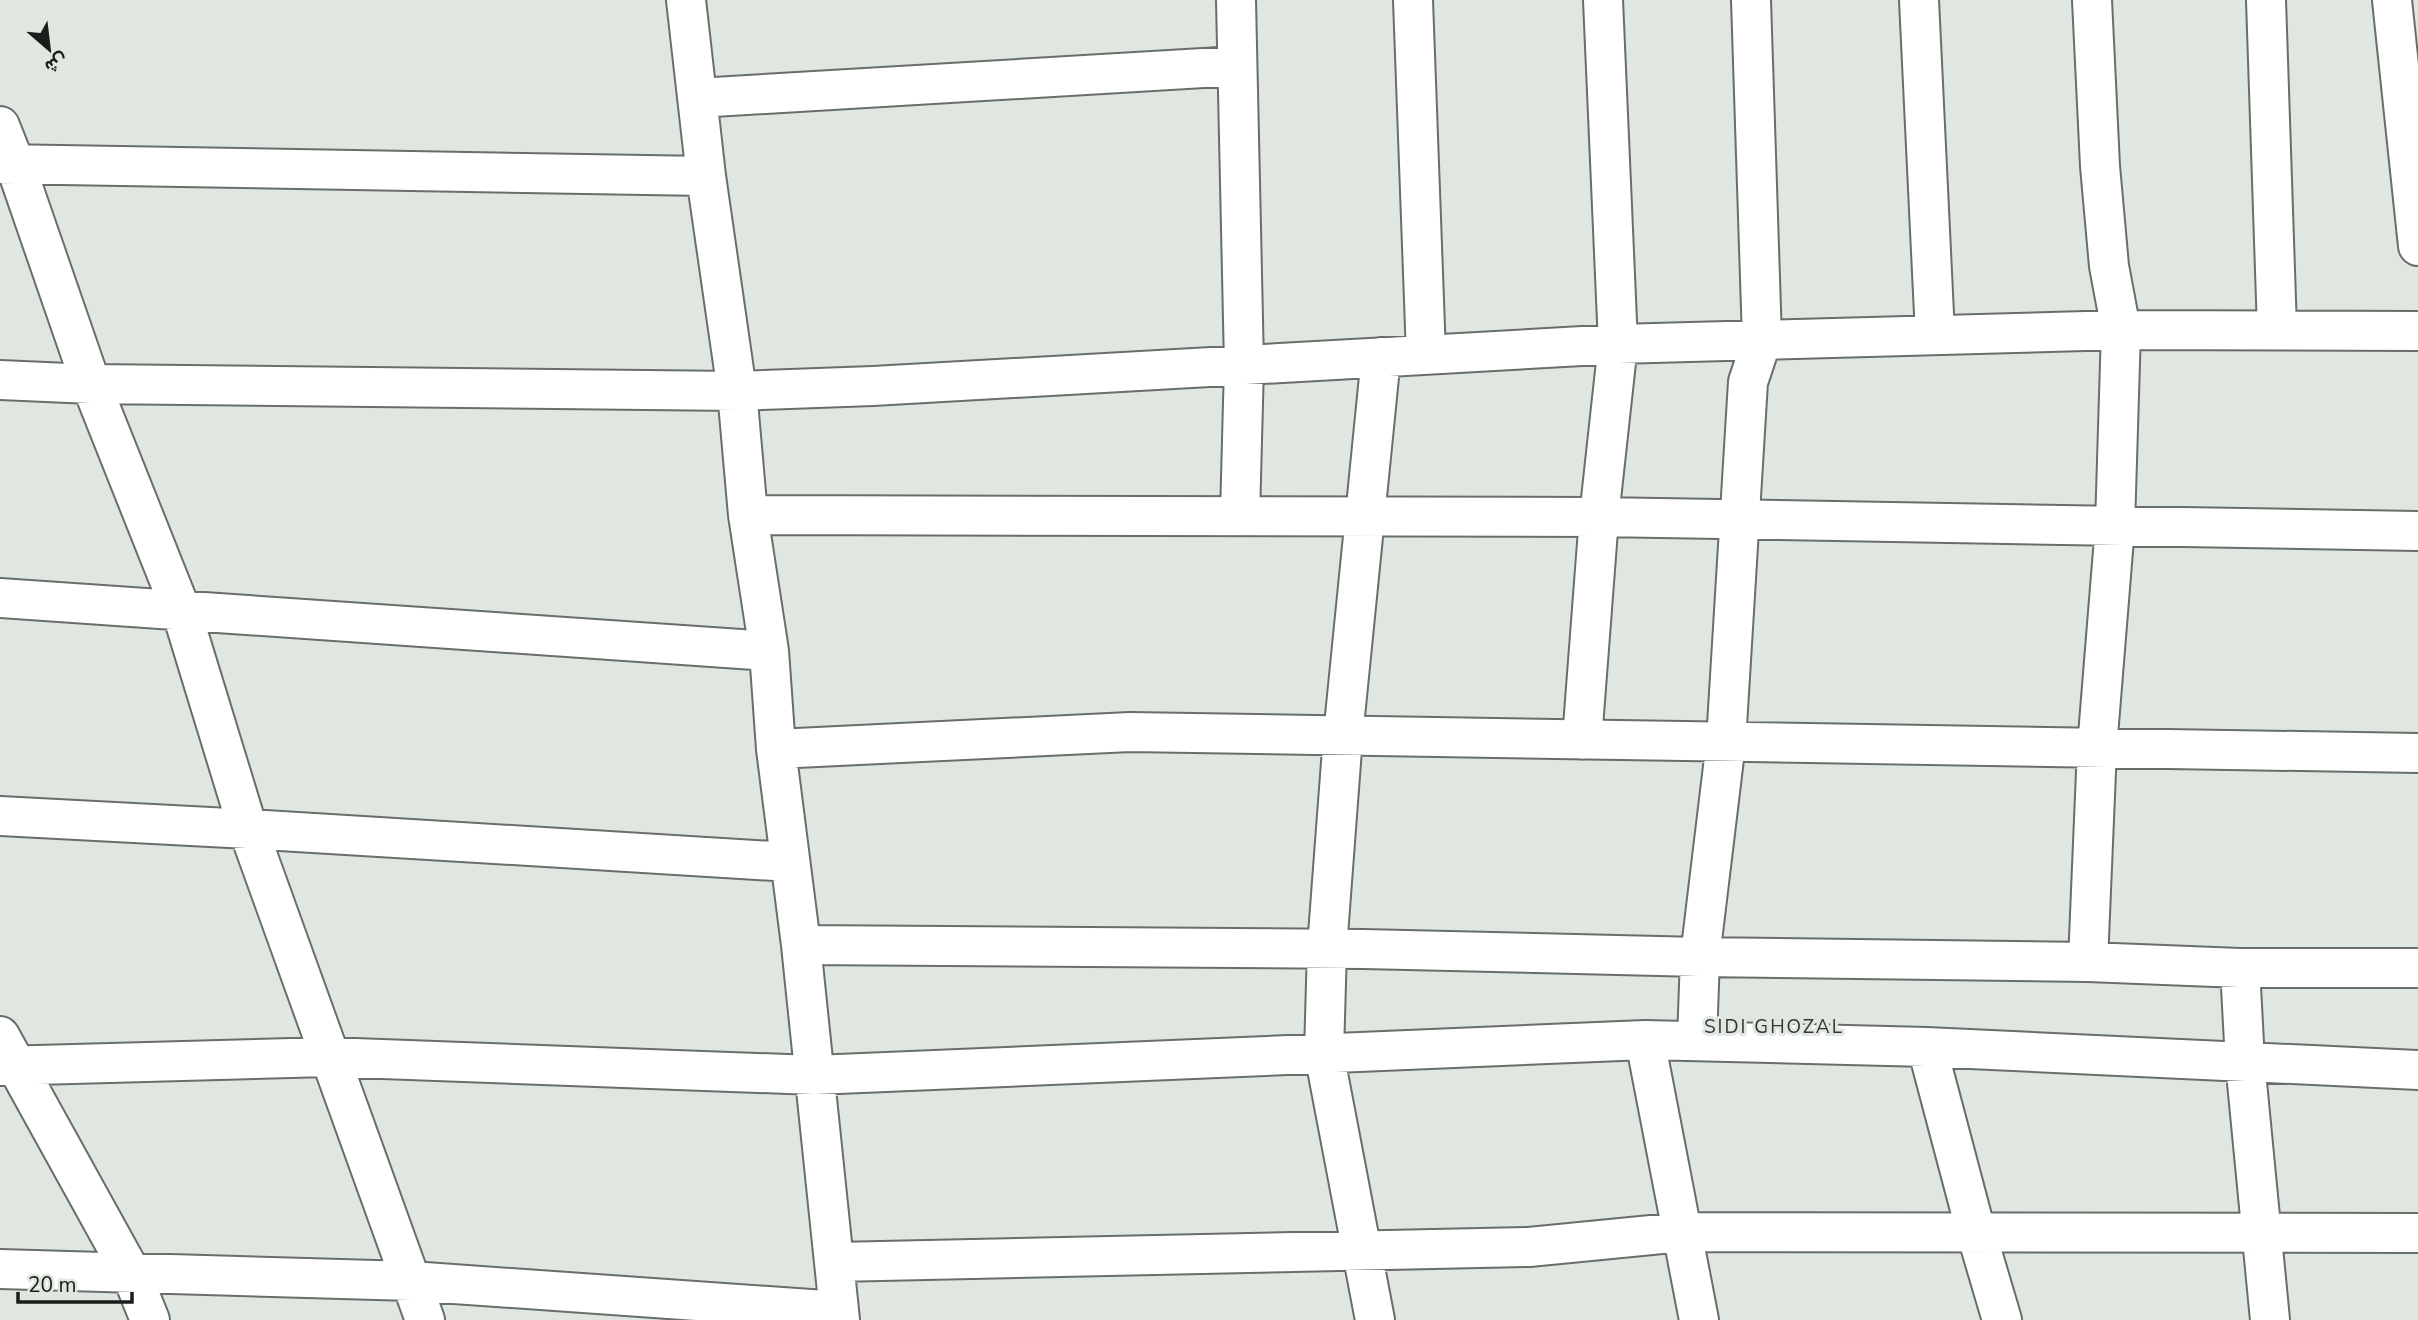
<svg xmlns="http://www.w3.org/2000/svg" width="2418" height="1320" viewBox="0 0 2418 1320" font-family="'Nunito Sans',Vazirmatn,sans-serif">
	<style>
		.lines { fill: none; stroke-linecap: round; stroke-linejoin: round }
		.street-casing { stroke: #686e69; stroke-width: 42 }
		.street { stroke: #fff; stroke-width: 38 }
		.labels { text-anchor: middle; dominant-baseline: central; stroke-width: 6; stroke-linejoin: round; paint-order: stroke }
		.neighbourhood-label { font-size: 19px; letter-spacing: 2px; fill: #323632; stroke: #e0e6e0 }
	</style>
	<rect width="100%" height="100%" fill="#e0e6e0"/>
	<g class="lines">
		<defs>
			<path id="street" d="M 686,0 L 706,176 L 737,391 L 748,515 L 769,651 L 776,749 L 801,945 L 840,1320
				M 1236,0 L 1244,365 L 1240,516
				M 1413,0 L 1426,355
				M 1919,0 L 1935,335
				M 2266,0 L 2277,330
				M 2392,0 L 2418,246
				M 697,98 L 1237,66
				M 0,126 L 15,164 L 91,384 L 181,610 L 248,829 L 425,1320
				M 0,164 L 706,176
				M 0,380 L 91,384 L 737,391 L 873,386 L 1618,344 L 2121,330 L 2418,331
				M 748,515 L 1599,517 L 2418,531
				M 0,598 L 769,651
				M 1582,740 L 1599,517 L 1618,344 L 1603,0
				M 776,749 L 1130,732 L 2418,753
				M 0,816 L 248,829 L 790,862
				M 801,945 L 1363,949 L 1700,957 L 2088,962 L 2240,968 L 2418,968
				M 2088,962 L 2097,748 L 2115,526 L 2121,330 L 2109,266 L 2100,166 L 2092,0
				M 2240,968 L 2245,1062 L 2270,1320
				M 0,1036 L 131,1273 L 150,1320
				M 1645,1040 L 1699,1320
				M 1697,1041 L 1700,957 L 1726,742 L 1748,382 L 1762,340 L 1751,0
				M 1927,1047 L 1976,1232 L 2002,1320
				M 0,1066 L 328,1057 L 814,1075 L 1645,1040 L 1927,1047 L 2418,1070
				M 835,1262 L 1529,1247 L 1682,1232 L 2418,1233
				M 0,1269 L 411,1281 L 839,1311
				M 1375,1320 L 1324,1053 L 1327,948 L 1343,736 L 1381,357"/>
		</defs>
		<use href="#street" class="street-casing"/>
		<use href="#street" class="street"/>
	</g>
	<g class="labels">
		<g class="neighbourhood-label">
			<text x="1774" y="1027">SIDI GHOZAL</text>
		</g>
	</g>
	<g transform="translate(49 49) rotate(152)" stroke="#e0e6e0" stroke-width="5" paint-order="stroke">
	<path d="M0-5L12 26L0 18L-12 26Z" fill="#1b1d1b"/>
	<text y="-10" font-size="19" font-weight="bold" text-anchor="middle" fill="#1b1d1b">ش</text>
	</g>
	<path d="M18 1292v10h114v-10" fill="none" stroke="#1b1d1b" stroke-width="3.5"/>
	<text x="28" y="1292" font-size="21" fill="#1b1d1b" stroke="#e0e6e0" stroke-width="5" paint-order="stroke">20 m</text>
</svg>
